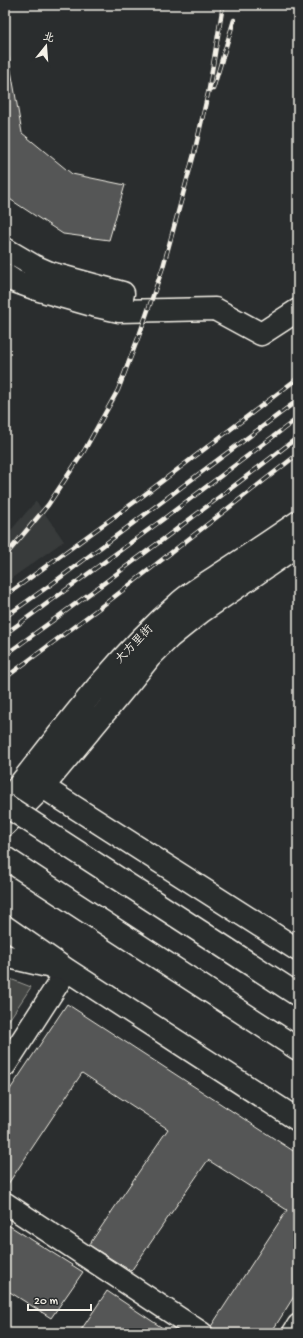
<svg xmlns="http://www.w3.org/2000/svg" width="303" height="1338" viewBox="0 0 303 1338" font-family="'Gochi Hand','LXGW WenKai TC',sans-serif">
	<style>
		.built { fill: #373a3a }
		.green { fill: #444645; stroke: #9c9c96 }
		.building { fill: #555756; stroke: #f4f1e8 }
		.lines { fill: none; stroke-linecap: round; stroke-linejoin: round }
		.minor-casing { stroke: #f4f1e8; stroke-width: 24 }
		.tertiary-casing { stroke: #f4f1e8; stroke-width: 25 }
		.secondary-casing { stroke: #f4f1e8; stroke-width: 25 }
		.trunk-casing { stroke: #f4f1e8; stroke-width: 25 }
		.minor { stroke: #2a2d2e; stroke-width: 21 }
		.tertiary { stroke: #2a2d2e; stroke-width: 22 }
		.secondary { stroke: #2a2d2e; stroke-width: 22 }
		.trunk { stroke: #2a2d2e; stroke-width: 22 }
		.rail-casing { stroke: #f4f1e8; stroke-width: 4.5 }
		.rail { stroke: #2a2d2e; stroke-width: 3; stroke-dasharray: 9; stroke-linecap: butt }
		.trunk-bridge-casing { stroke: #f4f1e8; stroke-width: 25; stroke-linecap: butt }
		.trunk-bridge { stroke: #2a2d2e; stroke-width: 22 }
		.labels { text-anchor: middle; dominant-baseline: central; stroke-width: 4; stroke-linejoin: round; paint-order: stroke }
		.street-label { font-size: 12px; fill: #f4f1e8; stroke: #2a2d2e }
	</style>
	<rect width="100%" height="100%" fill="#2a2d2e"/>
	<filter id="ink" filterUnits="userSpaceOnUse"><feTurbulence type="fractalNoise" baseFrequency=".025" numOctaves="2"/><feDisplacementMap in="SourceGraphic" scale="8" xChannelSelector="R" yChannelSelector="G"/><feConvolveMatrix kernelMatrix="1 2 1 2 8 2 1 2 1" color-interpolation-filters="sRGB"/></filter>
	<g filter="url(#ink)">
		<path class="built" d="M 36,501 L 64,541 L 5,583 L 5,537 Z"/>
		<path class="green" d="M 5,977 L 31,987 L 5,1026 Z"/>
		<path class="building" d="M 5,36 L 22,133 L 72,174 L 125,185 L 109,240 L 63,234 L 5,196 Z
			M 67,1004 L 298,1154 L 298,1290 L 271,1333 L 219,1333 L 210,1328 L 287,1210 L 208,1160 L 131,1271 L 89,1245 L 168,1129 L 82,1073 L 6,1187 L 5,1187 L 5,1097 Z
			M 5,1223 L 83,1272 L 51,1318 L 5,1289 Z
			M 107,1291 L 170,1333 L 79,1333 Z"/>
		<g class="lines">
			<defs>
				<path id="minor" d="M 5,1066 L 67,970
					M 5,1203 L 202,1333
					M 293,1333 L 298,1325"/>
				<path id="tertiary" d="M 5,249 L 34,266 L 50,273 L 123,293 L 119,311
					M 5,275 L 14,281 L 39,290 L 92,305 L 119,311 L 215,309 L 261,334 L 298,310"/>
				<path id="secondary" d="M 43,787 L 298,950
					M 5,803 C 60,734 111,662 178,604 C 191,592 207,583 222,573 C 248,556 273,539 298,522
					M 5,825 L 43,787 L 130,682 L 150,657 L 170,637 L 201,612 L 298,545
					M 5,927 L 67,970 L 298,1120
					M 5,956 L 56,968"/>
				<path id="trunk" d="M 5,858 L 298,1049"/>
			</defs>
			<use href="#minor" class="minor-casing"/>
			<use href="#tertiary" class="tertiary-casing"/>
			<use href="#secondary" class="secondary-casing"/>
			<use href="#trunk" class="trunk-casing"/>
			<use href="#minor" class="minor"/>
			<use href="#tertiary" class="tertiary"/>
			<use href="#secondary" class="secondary"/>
			<use href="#trunk" class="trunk"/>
			<defs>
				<path id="rail" d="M 213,89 L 234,20
					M 5,556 L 48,505 L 84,451 L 118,390 L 140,333 L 163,267 L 194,154 L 209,89 L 223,5
					M 5,596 L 140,498 L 298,378
					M 5,617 L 53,583 L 298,400
					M 5,634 L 162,520 L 298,418
					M 5,655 C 104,584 202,511 298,437
					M 5,678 L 114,597 L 298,454"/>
			</defs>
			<use href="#rail" class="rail-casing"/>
			<use href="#rail" class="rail"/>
			<defs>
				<path id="trunk-bridge" d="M 5,805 L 298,995"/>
			</defs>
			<use href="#trunk-bridge" class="trunk-bridge-casing"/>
			<use href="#trunk-bridge" class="trunk-bridge"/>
		</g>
	</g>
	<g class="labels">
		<g class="street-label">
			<text transform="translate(135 645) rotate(-46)">大方里街</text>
		</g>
	</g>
	<rect width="303" height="1338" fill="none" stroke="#2a2d2e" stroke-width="20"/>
	<rect x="10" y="10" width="283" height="1318" fill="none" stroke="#f4f1e8" stroke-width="1.5" filter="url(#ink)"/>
	<g transform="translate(46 46) rotate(17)" stroke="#2a2d2e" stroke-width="3" paint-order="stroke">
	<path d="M0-3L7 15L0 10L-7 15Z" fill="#f4f1e8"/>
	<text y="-6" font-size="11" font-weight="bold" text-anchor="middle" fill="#f4f1e8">北</text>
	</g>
	<path d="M28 1304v6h63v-6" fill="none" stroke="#f4f1e8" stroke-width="2"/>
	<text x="34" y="1304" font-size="12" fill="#f4f1e8" stroke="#2a2d2e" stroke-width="3" paint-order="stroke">20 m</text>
</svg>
